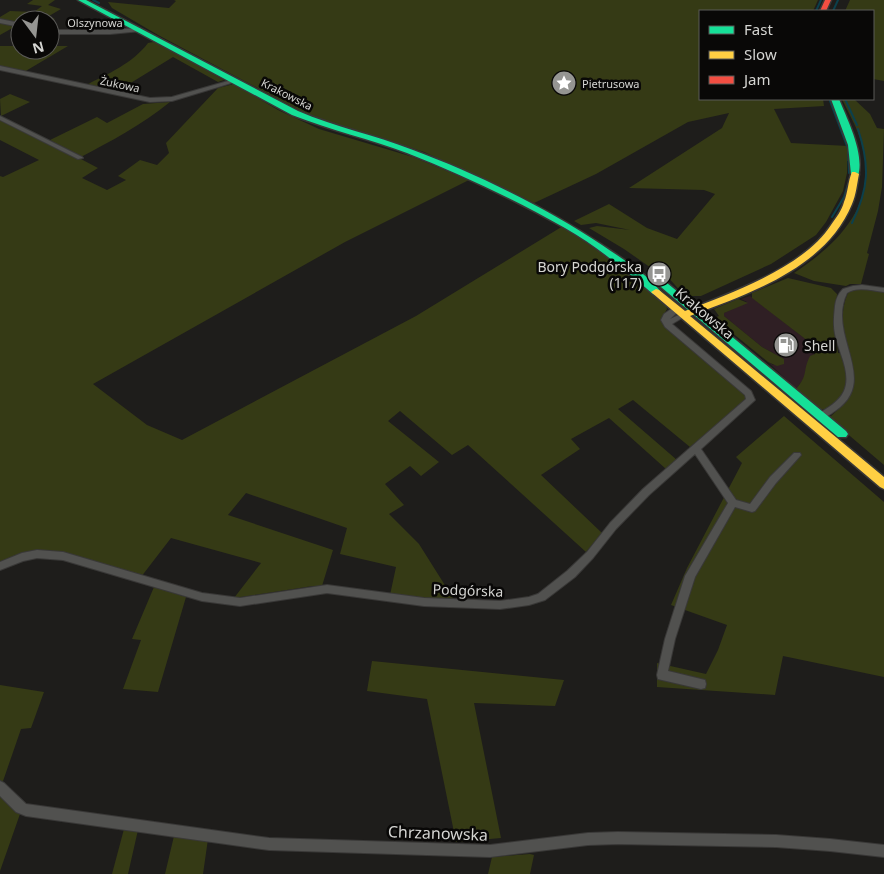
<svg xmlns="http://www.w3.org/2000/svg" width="884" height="874" viewBox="0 0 884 874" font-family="'Noto Sans',sans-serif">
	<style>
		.commercial { fill: #2f1f24 }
		.green { fill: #353a15 }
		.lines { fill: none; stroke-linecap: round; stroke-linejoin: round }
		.stream { stroke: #0c404c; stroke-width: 2 }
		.street-casing { stroke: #393837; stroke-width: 2 }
		.fast-casing { stroke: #393837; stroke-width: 3 }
		.slow-casing { stroke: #393837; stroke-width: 3 }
		.jam-casing { stroke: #393837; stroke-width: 3 }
		.street { fill: #51514f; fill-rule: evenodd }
		.fast { fill: #16e098; fill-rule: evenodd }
		.slow { fill: #ffcf43; fill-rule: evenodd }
		.jam { fill: #f24e42; fill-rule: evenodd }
		.labels { text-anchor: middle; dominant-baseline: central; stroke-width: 5; stroke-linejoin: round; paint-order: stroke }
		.far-street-label { font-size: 11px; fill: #d5d5d2; stroke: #090807 }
		.far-poi-label { font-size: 11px; fill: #d5d5d2; stroke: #090807; text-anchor: start }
		.poi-label { font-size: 14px; fill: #d5d5d2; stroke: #090807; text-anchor: end }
		.street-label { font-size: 14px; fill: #d5d5d2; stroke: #090807 }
		.near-street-label { font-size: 16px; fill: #d5d5d2; stroke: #090807 }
	</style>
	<rect width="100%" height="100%" fill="#1e1d1b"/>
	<path class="commercial" d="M 750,296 L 817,348 L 805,372 L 806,376 L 796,389 L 768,362 L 773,365 L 784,359 L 762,347 L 724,316 L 724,313 L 747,302 L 741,299 Z"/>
	<path class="green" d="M 33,0 L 55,0 L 48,5 L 61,9 L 49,16 L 55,19 L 50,21 L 20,20 L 20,27 L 16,26 L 0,35 L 0,17 L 10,11 L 34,12 L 42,6 L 27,4 Z
		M 174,0 L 818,0 L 813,11 L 700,11 L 700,99 L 823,99 L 824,106 L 774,109 L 791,143 L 848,146 L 851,161 L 847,161 L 847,173 L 843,191 L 826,222 L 816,235 L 771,264 L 701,296 L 689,296 L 684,295 L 666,275 L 667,272 L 660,268 L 654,270 L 624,249 L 589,228 L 597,226 L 630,230 L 596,223 L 581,225 L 574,221 L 609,204 L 647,228 L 677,239 L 715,194 L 704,190 L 629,188 L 722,128 L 729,113 L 688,122 L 596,174 L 534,203 L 424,152 L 320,119 L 297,109 L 158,35 L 112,8 L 108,2 L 169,8 L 176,1 Z
		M 850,0 L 884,0 L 884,81 L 873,79 L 873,11 L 845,11 Z
		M 153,42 L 159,43 L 224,80 L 218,82 L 173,57 L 116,92 L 86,85 C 108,74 133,63 148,43 Z
		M 0,46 L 20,46 L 20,50 L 50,50 L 50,46 L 68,46 L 24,72 L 0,66 Z
		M 234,84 L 278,110 L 319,129 L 413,157 L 469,180 L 345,242 L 93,384 L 147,425 L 182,440 L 416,316 L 563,226 L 617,264 L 666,305 L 667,309 L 662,318 L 745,393 L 746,401 L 690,447 L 633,400 L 618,409 L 677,460 L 666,469 L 609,418 L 571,439 L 580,449 L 541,475 L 602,533 L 586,552 L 468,445 L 452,455 L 400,411 L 388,421 L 439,462 L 421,476 L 410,466 L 385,484 L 404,505 L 389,514 L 419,544 L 453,598 L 429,599 L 390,595 L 396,567 L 340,554 L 347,528 L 246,493 L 228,515 L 333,550 L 322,586 L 313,586 L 234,598 L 261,563 L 171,538 L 141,577 L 64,554 L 0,563 L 0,176 L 3,177 L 39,160 L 0,140 L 0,119 L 59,150 L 63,148 L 50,140 L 97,117 L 107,123 L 143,104 L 170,102 C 142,125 111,141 79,158 L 98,168 L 82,178 L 107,190 L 126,180 L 118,176 L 140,160 L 157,165 L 169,153 L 166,143 L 218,88 Z
		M 10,94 L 30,102 L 1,116 L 0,99 Z
		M 842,99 L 854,99 L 870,114 L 877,128 L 884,129 L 882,187 L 878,211 L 867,253 L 869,254 L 861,284 L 850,284 L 846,286 L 814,281 L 794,273 C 839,243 878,205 862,145 C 858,129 849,114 842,99 Z
		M 788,278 L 831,288 L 837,294 L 835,332 L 838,353 L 849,354 C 842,335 839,311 849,291 L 855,289 L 884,291 L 884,465 L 830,419 L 830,417 L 843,405 L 839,402 L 826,409 L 821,409 L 796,389 C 809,374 802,372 810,356 L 815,354 L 817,348 L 752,298 L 752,293 Z
		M 738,299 L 748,303 L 724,313 L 724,316 L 762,347 L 784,359 L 784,364 L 777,366 L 768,362 L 714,318 L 719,316 L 714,309 Z
		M 784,416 L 884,502 L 884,677 L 783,656 L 775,695 L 657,687 L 657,663 L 706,674 L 718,650 L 727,625 L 671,605 L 687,568 L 742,463 L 736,457 Z
		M 154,587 L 186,597 L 158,692 L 123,689 L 141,640 L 132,639 Z
		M 372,661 L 564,680 L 555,706 L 474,703 L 501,838 L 456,842 L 427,699 L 367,691 Z
		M 0,685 L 44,692 L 31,728 L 21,729 L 2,784 L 0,782 Z
		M 0,793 L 20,814 L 0,871 Z
		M 124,829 L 138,830 L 128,874 L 112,874 Z
		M 174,836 L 208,839 L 203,874 L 165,874 Z
		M 530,854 L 534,855 L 530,874 L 488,874 L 492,857 Z"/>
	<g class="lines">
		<path class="stream" d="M 93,0 L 99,3
			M 816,11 L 821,0
			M 833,11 L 838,0
			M 845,99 L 857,125
			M 830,101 L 848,149 L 849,173
			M 832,217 L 844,197 L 848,184
			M 852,223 C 869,188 870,166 858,129"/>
		<defs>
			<path id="street" d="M 0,19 L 20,23 L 20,27 L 0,23 Z
				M 139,28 L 141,29 L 141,31 L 110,34 L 50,34 L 50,30 L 110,30 Z
				M 0,66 L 150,98 L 172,97 L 235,79 L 238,81 L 172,101 L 150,102 L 0,70 Z
				M 0,116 L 82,157 L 83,158 L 78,159 L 0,120 Z
				M 862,285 L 884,288 L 884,292 C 872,291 858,286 847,293 C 826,336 881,380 835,411 C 829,415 825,419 818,418 L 817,416 L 818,414 C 827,408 839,402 844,391 C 852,373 838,351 835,334 C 833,324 834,316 835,306 C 836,299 838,294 843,289 L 853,286 Z
				M 674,307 L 680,307 L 681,309 L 670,319 L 683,313 L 687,315 L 672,324 L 751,391 L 755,400 L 701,449 L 736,500 L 750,504 L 770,477 L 794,453 L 800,453 L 801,455 L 776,483 L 755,511 L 752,512 L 735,507 L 695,577 L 675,639 L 668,671 L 705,680 L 706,684 L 705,688 L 701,689 L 662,680 L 658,679 L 657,675 L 665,639 L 685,576 L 728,503 L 695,454 L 649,495 L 616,529 L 593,558 L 575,577 L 545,600 L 529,605 L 500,609 L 424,606 L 327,593 L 240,606 L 202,601 L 63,560 L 37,558 L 23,561 L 0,570 L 0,562 L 22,553 L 37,550 L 63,552 L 202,593 L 240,598 L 327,585 L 424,598 L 500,601 L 529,597 L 538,594 L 567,571 L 587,552 L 610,523 L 643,489 L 746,399 L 745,395 L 665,327 L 661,320 L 664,314 Z
				M 0,781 L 4,783 L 26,804 L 269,838 L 490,845 L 588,833 L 618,832 L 776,835 L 830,839 L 884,845 L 884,857 L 830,851 L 776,847 L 618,844 L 588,845 L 490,857 L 269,850 L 26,816 L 16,812 L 0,796 Z"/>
			<path id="fast" d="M 78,0 L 86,0 L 298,111 C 335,127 375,135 413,150 C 475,173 547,208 602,245 C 621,258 646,273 661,292 L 656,295 L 653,294 C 625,270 597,246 565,228 C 515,200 461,174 407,153 C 370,139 330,130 292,115 Z
				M 831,99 L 839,99 C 847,119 865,154 858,176 L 855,176 L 851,174 L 848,145 Z
				M 664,282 L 667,283 L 846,431 L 848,434 L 846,437 L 838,437 L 661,287 L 659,285 Z"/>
			<path id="slow" d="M 852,172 L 855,172 L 859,174 C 857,184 856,195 852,204 C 826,268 750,293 690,316 L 884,477 L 884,489 L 880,487 L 651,292 L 656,289 L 659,290 L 685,311 C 731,293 803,268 831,225 C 836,218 842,210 844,202 C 848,192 848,181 852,172 Z"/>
			<path id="jam" d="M 825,0 L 831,0 L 826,11 L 820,11 Z"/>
		</defs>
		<use href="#street" class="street-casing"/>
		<use href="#fast" class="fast-casing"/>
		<use href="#slow" class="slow-casing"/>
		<use href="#jam" class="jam-casing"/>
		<use href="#street" class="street"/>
		<use href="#fast" class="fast"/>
		<use href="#slow" class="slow"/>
		<use href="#jam" class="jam"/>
	</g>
	<defs>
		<symbol id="sight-disc" viewBox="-11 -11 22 22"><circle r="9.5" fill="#959592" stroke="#090807"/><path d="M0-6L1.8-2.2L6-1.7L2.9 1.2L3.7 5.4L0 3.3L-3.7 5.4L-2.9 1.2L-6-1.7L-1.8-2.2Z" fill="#fff"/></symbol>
		<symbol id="bus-disc" viewBox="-11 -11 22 22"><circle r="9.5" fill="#959592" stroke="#090807"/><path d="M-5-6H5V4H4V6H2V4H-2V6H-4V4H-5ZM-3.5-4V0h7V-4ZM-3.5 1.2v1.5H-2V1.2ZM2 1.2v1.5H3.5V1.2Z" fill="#fff"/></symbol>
		<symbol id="fuel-disc" viewBox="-11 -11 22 22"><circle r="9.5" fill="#959592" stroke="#090807"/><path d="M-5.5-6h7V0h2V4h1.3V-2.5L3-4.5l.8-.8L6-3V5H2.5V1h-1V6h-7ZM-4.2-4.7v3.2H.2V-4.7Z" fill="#fff"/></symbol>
	</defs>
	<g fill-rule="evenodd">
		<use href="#sight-disc" x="550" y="69" width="28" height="28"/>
		<use href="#bus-disc" x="645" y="260" width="28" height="28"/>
		<use href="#fuel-disc" x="772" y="331" width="28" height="28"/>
	</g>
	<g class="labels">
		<g class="far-street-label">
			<text x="95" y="22">Olszynowa</text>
			<text transform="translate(120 84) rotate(12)">Żukowa</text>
			<text transform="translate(287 94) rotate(27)">Krakowska</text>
		</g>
		<g class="far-poi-label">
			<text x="582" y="83">Pietrusowa</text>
		</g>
		<g class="poi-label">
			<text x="642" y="266">Bory Podgórska<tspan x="642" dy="16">(117)</tspan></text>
			<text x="804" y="345" text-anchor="start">Shell</text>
		</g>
		<g class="street-label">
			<text transform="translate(705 313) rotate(40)">Krakowska</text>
			<text transform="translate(468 590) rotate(2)">Podgórska</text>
		</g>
		<g class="near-street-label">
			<text transform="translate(438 833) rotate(2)">Chrzanowska</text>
		</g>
	</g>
	<rect x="699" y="10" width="175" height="90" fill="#090807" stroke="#5b5a58"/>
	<rect x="709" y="26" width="25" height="8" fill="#16e098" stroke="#5b5a58"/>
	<text x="744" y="35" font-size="15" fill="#d5d5d2">Fast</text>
	<rect x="709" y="51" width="25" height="8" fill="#ffcf43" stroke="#5b5a58"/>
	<text x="744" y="60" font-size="15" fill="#d5d5d2">Slow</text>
	<rect x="709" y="76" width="25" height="8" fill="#f24e42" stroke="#5b5a58"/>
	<text x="744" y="85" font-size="15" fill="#d5d5d2">Jam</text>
	<g transform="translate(35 35) rotate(165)"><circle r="24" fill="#090807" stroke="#5b5a58"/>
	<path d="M0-4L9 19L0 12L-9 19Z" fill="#959592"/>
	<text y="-8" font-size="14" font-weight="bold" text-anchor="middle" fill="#d5d5d2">N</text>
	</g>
</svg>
